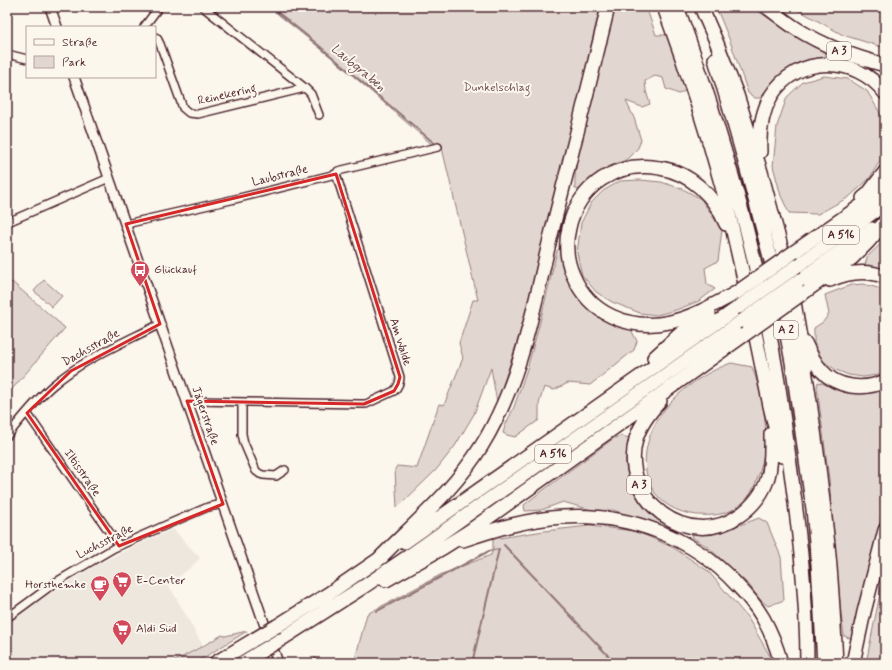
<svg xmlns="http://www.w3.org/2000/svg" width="892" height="670" viewBox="0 0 892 670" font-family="Mynerve,sans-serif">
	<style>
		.built { fill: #eee7de }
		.green { fill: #e2d7d0; stroke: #967b7e }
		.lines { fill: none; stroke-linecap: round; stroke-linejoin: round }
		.stream { stroke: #907477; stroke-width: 2 }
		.minor-casing { stroke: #4a1f2b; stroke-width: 10 }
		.tertiary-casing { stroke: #4a1f2b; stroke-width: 12 }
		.motorway-casing { stroke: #4a1f2b; stroke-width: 16 }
		.minor { stroke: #fbf7ec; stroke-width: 7 }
		.tertiary { stroke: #fbf7ec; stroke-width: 9 }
		.motorway { stroke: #fbf7ec; stroke-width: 13 }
		.motorway-bridge-casing { stroke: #4a1f2b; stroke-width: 16; stroke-linecap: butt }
		.motorway-bridge { stroke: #fbf7ec; stroke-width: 13 }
		.marked { fill: none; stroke: #d62828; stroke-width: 3; stroke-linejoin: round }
		.labels { text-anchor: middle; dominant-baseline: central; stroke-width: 4; stroke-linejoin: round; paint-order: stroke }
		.shield { fill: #fbf7ec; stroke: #7f6065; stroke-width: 1 }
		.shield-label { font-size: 11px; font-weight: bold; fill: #4a1f2b }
		.park-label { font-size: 12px; fill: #704d54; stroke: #fbf7ec }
		.street-label { font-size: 12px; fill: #4a1f2b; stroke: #fbf7ec }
		.poi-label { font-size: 12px; fill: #4a1f2b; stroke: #fbf7ec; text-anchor: start }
		.water-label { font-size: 13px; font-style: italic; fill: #6d4a51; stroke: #fbf7ec }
	</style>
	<rect width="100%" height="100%" fill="#fbf7ec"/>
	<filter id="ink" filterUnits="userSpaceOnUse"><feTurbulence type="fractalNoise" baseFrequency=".025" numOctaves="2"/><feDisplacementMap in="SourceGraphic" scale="8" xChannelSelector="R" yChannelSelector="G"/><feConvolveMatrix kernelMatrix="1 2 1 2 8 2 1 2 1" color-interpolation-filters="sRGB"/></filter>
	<g filter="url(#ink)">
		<path class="built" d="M 173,529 L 200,558 L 190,568 L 168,585 L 173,592 L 203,646 L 171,663 L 7,663 L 7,624 L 25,610 L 54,591 L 98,564 L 141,543 Z"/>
		<path class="green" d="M 269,7 L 600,7 L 555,198 L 524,321 L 497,403 L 491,368 L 474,414 L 455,446 L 436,470 L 397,508 L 395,469 L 397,466 L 417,468 L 439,404 L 444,405 L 463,358 L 459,343 L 473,300 L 478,300 L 442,148 L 437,149 L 336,61 Z
			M 615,7 L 646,7 L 656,35 L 669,35 L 687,90 L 679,94 L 666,89 L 663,78 L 655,76 L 645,81 L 646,91 L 650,104 L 642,107 L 626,101 L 634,118 L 641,140 L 638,148 L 627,159 L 613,167 L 581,191 L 575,188 C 574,169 580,149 584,130 C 593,89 603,48 615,7 Z
			M 716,7 L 751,7 L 786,29 L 825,48 L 826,59 L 764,98 L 755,98 L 748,93 L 730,41 Z
			M 793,7 L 885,7 L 885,48 L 843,35 Z
			M 824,76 L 848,79 L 867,91 L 880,113 L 885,125 L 885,149 L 884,154 L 869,179 L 849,197 L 818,214 L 789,213 L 781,196 L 773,166 L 777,126 L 787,97 L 803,82 Z
			M 640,180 L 661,182 L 683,189 L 701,199 L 722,230 L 718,261 L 705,268 L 707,284 L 715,289 L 699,301 L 676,310 L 657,315 L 640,313 L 612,302 L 596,292 L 582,275 L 577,253 L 581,223 L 591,203 L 603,191 L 620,181 Z
			M 885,240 L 885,270 L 877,267 L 865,266 L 867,257 Z
			M 561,246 L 588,307 L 604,320 L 630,328 L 637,341 L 634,350 L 590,385 L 568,383 L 554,390 L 544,387 L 539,404 L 539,420 L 515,437 L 507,435 L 503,433 L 505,426 L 514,407 L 527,369 L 540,322 L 557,251 Z
			M 44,280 L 62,296 L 52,307 L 34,291 Z
			M 12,282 L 65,328 L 7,395 L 7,288 Z
			M 863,284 L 878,288 L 885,292 L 885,374 L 863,377 L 849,375 L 836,370 L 823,361 L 814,343 L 814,328 L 823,322 L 829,314 L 825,295 L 851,285 Z
			M 731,363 L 752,367 C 760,388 765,412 766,435 C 766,447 763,459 760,471 C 755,486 750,500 736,508 C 724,515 711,516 698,515 C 653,511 635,473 651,433 C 664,400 698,375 731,363 Z
			M 818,382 C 826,384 832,388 839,389 C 854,392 870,388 885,386 L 885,499 L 857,627 L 853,637 L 849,638 L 844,636 L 841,614 L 829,479 L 817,387 Z
			M 622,436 L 629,438 C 628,444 627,450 626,457 C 624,485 643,503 662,520 L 659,526 L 613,510 L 595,511 L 563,502 L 541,510 L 525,511 L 524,505 L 534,497 L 614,438 Z
			M 759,518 L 767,523 L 781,557 L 784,600 L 768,606 L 758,598 L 750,586 L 708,547 L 693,538 L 692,533 C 717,533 736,527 759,518 Z
			M 589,526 L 636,531 L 674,548 L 708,571 L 748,618 L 774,663 L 354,663 L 367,614 L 442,574 L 491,555 L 493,548 L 493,539 L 544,531 Z
			M 885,569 L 885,663 L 866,663 Z
			M 247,631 L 195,663 L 171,663 L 203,646 L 222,635 L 225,636 Z"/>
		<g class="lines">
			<path class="stream" d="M 271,7 L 311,39 L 434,143
				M 504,545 L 615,663
				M 377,611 L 489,551 L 499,549 L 472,663
				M 315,658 L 318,663"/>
			<defs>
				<path id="minor" d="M 203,7 L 305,88 L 311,94 L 319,115
					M 144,27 L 159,7
					M 155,37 L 157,38 L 160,44 L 183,108 L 189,113 L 198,114 L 305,88
					M 7,54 L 27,59
					M 8,222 L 109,178
					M 126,224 L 231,200 L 336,174 L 338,171 L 438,147
					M 242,402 L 242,434 L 244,443 L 256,471 L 260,474 L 263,475 L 276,476 L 285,470
					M 188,403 L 195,401 L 360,404 L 366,404 L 394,391 C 398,387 400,382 400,377 L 336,174
					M 27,413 L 119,546
					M 7,436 C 21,419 35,401 52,386 C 83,359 123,343 160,324
					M 7,618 L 56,582 L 114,548 L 166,525 L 208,507 L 223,504"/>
				<path id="tertiary" d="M 50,7 L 57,27
					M 74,77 L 278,663"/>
				<path id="motorway" d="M 664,7 C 686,67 706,128 723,190 C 732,225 740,262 748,297
					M 677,7 C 690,41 701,75 712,109 C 729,165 746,221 758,278 C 772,340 782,402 790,465 C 799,530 807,597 807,663
					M 701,7 L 716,41 L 737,95 L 761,172 L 787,269
					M 767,7 C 776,14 786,22 797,29 C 824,46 854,57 885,65
					M 715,59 C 737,131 757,204 775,277
					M 760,152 C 759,133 761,114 771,96 C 797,54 856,55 885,93
					M 863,198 L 868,194 L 885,172
					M 726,224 C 714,196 691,173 660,168 C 639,164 619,168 602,179 C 585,190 573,208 569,228 C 565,244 566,259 573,275 C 589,314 629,331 670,322 C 694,317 715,304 736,293
					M 794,252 L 885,189
					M 797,266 L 885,204
					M 800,280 L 872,229
					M 830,280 C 848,272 866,269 885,277
					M 792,290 C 807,375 819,460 828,545 C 832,584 834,624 836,663
					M 803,293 L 852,258 L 868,242 L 885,222
					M 780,298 L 792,362 L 813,509 L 818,564 L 824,663
					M 752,318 L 770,406 L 782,456
					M 805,343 C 809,352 814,362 821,370 C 837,388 864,391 885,381
					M 654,358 L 680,334 L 709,314
					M 660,401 C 650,412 640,425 636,439 C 619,500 688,552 740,515 C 753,506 764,492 768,477 C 772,463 771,448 771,434
					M 463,540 C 495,529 528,519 563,517 C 628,513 692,536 737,585 C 747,595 756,606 763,618 C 771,632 777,648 781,663
					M 405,542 L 739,307
					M 376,562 C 413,524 454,491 482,445 C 521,382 534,306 551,235 C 570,159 590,83 608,7
					M 386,580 L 444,547 L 468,532 L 744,335
					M 277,626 L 328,594 L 382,557
					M 280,640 L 363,587 L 413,553 L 742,321
					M 215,663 L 255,639
					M 242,663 L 260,652
					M 853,663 L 864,612 L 885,530"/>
			</defs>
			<use href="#minor" class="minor-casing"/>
			<use href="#tertiary" class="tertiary-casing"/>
			<use href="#motorway" class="motorway-casing"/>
			<use href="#minor" class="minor"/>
			<use href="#tertiary" class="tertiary"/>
			<use href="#motorway" class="motorway"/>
			<defs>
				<path id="motorway-bridge" d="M 736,293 L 794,252
					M 739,307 L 797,266
					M 742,321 L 800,280
					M 744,335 L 803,293
					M 255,639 L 277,626
					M 260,652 L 280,640"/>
			</defs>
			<use href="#motorway-bridge" class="motorway-bridge-casing"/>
			<use href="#motorway-bridge" class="motorway-bridge"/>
		</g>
	</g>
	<path class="marked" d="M 336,174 L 400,377 L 398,384 L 394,391 L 364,404 L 187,401 L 223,504 L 119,546 L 27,413 L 71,371 L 160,324 L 126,224 Z"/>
	<defs>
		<symbol id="bus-pin" viewBox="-11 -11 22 30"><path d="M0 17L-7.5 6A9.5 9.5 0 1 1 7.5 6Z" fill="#d1495b" stroke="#fbf7ec"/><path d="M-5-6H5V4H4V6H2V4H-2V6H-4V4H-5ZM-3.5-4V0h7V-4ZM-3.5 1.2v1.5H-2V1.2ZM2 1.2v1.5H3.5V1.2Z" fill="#fff"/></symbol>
		<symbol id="supermarket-pin" viewBox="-11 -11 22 30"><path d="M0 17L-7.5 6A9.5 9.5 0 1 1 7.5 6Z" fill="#d1495b" stroke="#fbf7ec"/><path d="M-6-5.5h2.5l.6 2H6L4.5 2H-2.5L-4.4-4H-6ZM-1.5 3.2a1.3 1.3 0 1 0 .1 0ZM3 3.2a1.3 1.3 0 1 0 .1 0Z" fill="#fff"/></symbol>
		<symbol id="cafe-pin" viewBox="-11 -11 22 30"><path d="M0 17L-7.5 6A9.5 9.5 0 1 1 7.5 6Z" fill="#d1495b" stroke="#fbf7ec"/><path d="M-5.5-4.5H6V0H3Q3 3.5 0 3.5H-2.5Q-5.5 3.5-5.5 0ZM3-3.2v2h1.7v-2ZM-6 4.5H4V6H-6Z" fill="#fff"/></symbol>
	</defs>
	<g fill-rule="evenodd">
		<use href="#bus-pin" x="129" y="259" width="22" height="30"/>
		<use href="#supermarket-pin" x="111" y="570" width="22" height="30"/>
		<use href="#cafe-pin" x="89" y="574" width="22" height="30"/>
		<use href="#supermarket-pin" x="111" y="618" width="22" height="30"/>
	</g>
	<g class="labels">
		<g class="shield">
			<rect x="827" y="42" width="24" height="18" rx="3"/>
			<rect x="823" y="226" width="36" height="18" rx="3"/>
			<rect x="774" y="321" width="24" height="18" rx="3"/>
			<rect x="535" y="445" width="36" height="18" rx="3"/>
			<rect x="627" y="476" width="24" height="18" rx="3"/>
		</g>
		<g class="shield-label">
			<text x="839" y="51">A 3</text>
			<text x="841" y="235">A 516</text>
			<text x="786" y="330">A 2</text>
			<text x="553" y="454">A 516</text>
			<text x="639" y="485">A 3</text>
		</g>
		<g class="park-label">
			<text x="497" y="88">Dunkelschlag</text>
		</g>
		<g class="street-label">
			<text transform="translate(227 95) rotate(-13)">Reinekering</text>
			<text transform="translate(280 176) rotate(-14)">Laubstraße</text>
			<text transform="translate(400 342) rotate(73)">Am Walde</text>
			<text transform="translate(91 348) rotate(-29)">Dachsstraße</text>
			<text transform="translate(205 416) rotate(71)">Jägerstraße</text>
			<text transform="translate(82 473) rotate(55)">Iltisstraße</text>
			<text transform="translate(105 542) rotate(-27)">Luchsstraße</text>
		</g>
		<g class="poi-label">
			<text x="154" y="270">Glückauf</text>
			<text x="136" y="581">E-Center</text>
			<text x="86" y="585" text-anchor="end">Horsthemke</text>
			<text x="136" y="629">Aldi Süd</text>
		</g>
		<g class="water-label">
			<text transform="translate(358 68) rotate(40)">Laubgraben</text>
		</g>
	</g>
	<rect width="892" height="670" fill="none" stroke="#fbf7ec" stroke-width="24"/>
	<rect x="12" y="12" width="868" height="646" fill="none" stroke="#4a1f2b" stroke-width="1.5" filter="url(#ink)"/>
	<rect x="26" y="26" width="130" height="52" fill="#fbf7ec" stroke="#b4a19f"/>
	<rect x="34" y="39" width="20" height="6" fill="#fbf7ec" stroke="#b4a19f"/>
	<text x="62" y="46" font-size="12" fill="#4a1f2b">Straße</text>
	<rect x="34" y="56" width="20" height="12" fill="#e2d7d0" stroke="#b4a19f"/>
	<text x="62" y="66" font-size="12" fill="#4a1f2b">Park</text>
</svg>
